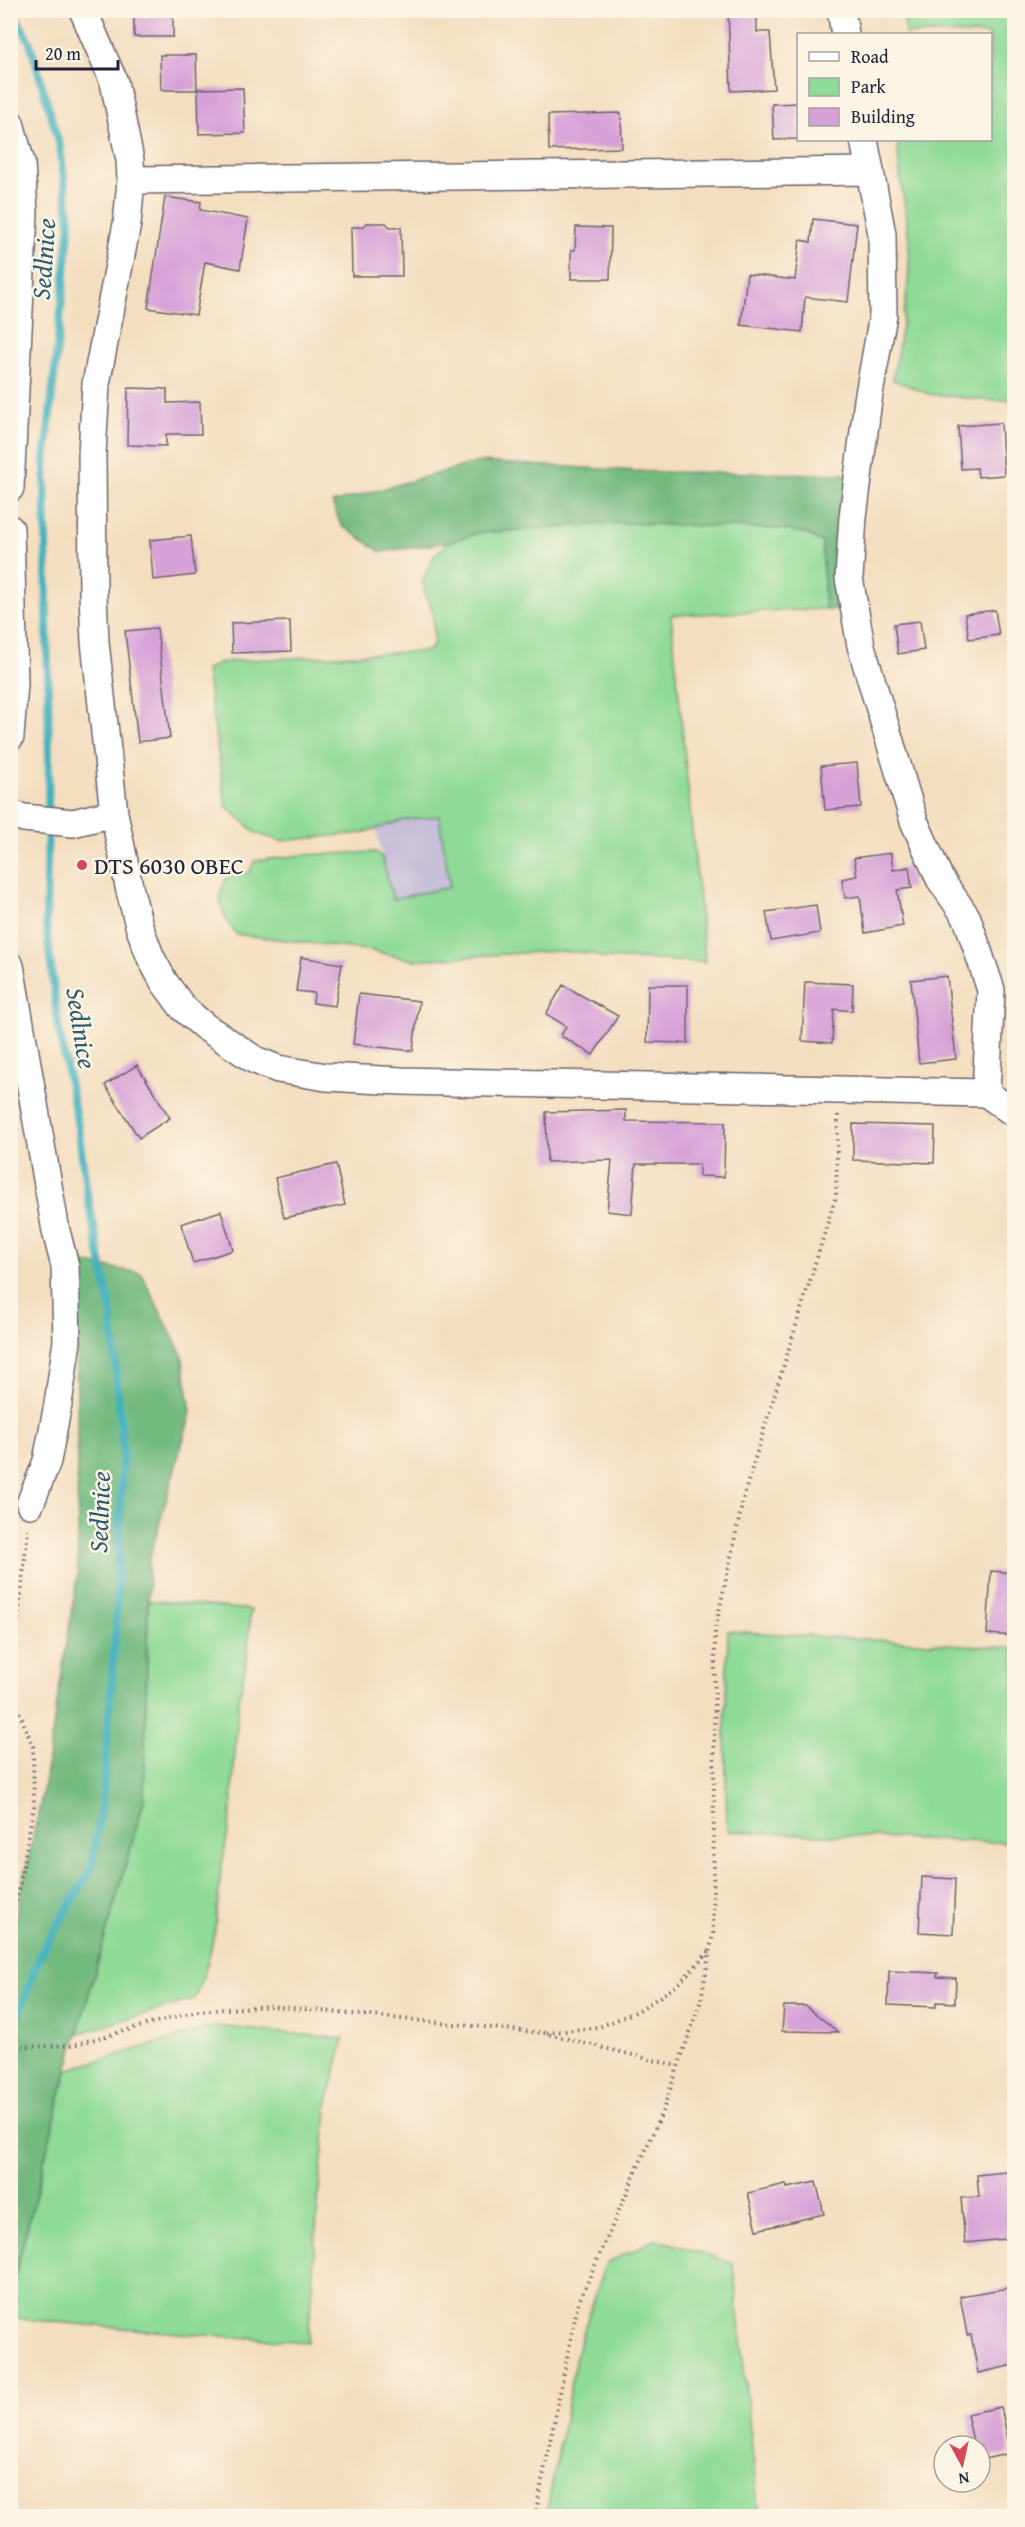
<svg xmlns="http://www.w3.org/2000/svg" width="1025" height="2527" viewBox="0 0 1025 2527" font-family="'Gentium Book Plus',serif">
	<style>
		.industrial { fill: #c8bfd8 }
		.green { fill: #8fda97; stroke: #587e69; stroke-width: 1.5 }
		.forest { fill: #73ba80; stroke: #4a6e5e; stroke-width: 1.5 }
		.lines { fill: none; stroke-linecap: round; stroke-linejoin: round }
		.stream { stroke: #42b1bd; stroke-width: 8 }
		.building { fill: #d7a2d8 }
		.minor-casing { stroke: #6c646a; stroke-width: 30 }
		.path { stroke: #6c646a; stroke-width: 4; stroke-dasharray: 1.5 4.5; stroke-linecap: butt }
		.minor { stroke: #fff; stroke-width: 27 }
		.poi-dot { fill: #d1495b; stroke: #fcf5e5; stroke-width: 2 }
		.labels { text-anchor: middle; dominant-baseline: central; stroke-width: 5; stroke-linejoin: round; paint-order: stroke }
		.poi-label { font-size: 24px; fill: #22223b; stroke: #fcf5e5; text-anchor: start }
		.water-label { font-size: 26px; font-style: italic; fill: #2f5b6f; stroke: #fcf5e5 }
	</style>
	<rect width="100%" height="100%" fill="#fcf5e5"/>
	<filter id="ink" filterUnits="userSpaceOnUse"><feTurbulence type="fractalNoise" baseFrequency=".0167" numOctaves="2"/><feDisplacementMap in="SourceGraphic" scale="12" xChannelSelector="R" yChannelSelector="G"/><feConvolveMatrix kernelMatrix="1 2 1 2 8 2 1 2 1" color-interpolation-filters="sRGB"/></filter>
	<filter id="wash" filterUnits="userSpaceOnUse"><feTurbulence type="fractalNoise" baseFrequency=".008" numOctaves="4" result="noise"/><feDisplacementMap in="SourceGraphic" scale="24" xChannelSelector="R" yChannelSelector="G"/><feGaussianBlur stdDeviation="1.35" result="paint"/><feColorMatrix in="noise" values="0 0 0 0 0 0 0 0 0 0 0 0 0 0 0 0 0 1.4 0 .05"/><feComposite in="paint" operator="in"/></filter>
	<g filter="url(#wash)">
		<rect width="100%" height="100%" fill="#f4dec0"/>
		<path class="industrial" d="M 439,816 L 450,887 L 392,899 L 376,829 L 404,820 Z"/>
		<path class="green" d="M 904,11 L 1014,11 L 1014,400 L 984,400 L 929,394 L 893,380 C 899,337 911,290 909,246 C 908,210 897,176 898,140 L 990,140 L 990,34 L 905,34 Z
			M 623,523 L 783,529 L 805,533 L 822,542 L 825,609 L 671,615 L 705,962 L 603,958 L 590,953 L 555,951 L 414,960 L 367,950 L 236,934 C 222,917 215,897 227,877 L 250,872 L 254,861 L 303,855 L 376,852 L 382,857 L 393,899 L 450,887 L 439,816 L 404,820 L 362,833 L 280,841 L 256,833 L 226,806 L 206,670 L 218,663 L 233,661 L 429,651 L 434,643 L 433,610 L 426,598 L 423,580 L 434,556 L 449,542 L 478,533 Z
			M 148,1600 L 251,1610 L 247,1658 L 238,1705 L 231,1815 L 221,1870 L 215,1929 L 208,1962 L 195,1999 L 77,2034 L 144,1801 Z
			M 728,1631 L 1014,1648 L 1014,1843 L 727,1831 L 725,1729 Z
			M 216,2026 L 344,2039 L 328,2101 L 319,2189 L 308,2342 L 178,2333 L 11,2318 L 11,2292 L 67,2070 Z
			M 656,2239 L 733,2263 L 759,2516 L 546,2516 L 577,2351 L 606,2263 Z"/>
		<path class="forest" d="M 478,462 L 656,472 L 846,474 L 845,610 L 825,609 L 822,542 L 805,533 L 783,529 L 623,523 L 478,533 L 449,542 L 381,552 L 341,525 L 332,503 Z
			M 76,1262 L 141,1273 L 182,1355 L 191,1412 L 149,1560 L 144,1801 L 67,2070 L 11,2292 L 11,1939 L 42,1796 L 78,1572 Z"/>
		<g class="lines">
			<path class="stream" d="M 10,2039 L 40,1955 L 91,1869 L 103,1796 L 116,1624 L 123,1451 L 111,1310 L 87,1193 L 78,1127 L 58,1025 L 46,924 L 49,758 L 45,463 L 70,224 L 60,147 L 30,43 L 13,10"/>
		</g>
		<g id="blocks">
			<path class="building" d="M 134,10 L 173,10 L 173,37 L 134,37 Z
				M 728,10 L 757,10 L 757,32 L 770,32 L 774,89 L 731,91 Z
				M 160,55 L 196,55 L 197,90 L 161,90 Z
				M 243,88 L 245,133 L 199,134 L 198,89 Z
				M 798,103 L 798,139 L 774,140 L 772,104 Z
				M 621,113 L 622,148 L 549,150 L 548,115 Z
				M 165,197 L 201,202 L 200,210 L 248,219 L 240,269 L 205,262 L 196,315 L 148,308 Z
				M 813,219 L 857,224 L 848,302 L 805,297 L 802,332 L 741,325 L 747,274 L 795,280 L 800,240 L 811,242 Z
				M 367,223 L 386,223 L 390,227 L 401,227 L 402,276 L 352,276 L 351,227 L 363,227 Z
				M 576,227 L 611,228 L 610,279 L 571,279 L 571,250 L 575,250 Z
				M 128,388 L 167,389 L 167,403 L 200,402 L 201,434 L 166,434 L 166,446 L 127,445 Z
				M 1001,423 L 1004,475 L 978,477 L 977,468 L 961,469 L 958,426 Z
				M 191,536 L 195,575 L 153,580 L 150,540 Z
				M 995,610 L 999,635 L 969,639 L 965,614 Z
				M 290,621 L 291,651 L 232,653 L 231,623 Z
				M 920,621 L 924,650 L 898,654 L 894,624 Z
				M 157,628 L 170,738 L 138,742 L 125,631 Z
				M 857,763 L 861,807 L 825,810 L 821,766 Z
				M 891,853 L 893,870 L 909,867 L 912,888 L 897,890 L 903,926 L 865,933 L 860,896 L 845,898 L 842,879 L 857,876 L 854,858 Z
				M 816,905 L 820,933 L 771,941 L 766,912 Z
				M 301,957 L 342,964 L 335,1006 L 313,1003 L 314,993 L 296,991 Z
				M 947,976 L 956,1059 L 919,1063 L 911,980 Z
				M 805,982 L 853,984 L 852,1011 L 834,1009 L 832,1043 L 802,1041 Z
				M 563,985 L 618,1016 L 593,1055 L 561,1036 L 566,1026 L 546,1014 Z
				M 648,985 L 688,985 L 688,1043 L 647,1042 Z
				M 359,994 L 419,1001 L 413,1051 L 353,1044 Z
				M 137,1065 L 170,1118 L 139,1138 L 105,1085 Z
				M 626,1110 L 626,1121 L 725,1122 L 724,1177 L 699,1176 L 699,1164 L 636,1164 L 632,1214 L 607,1211 L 612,1160 L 547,1162 L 546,1112 Z
				M 853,1124 L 935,1126 L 934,1163 L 853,1160 Z
				M 336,1164 L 345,1205 L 284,1218 L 275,1178 Z
				M 221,1211 L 233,1250 L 193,1263 L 181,1224 Z
				M 991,1571 L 1014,1573 L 1014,1636 L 987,1634 Z
				M 922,1877 L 955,1879 L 953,1934 L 919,1932 Z
				M 889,1971 L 938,1973 L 937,1977 L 956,1978 L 955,2003 L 936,2002 L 936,2007 L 888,2005 Z
				M 784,2006 L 806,2006 L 838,2032 L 782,2031 Z
				M 1014,2171 L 1014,2238 L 965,2243 L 961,2198 L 979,2197 L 977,2175 Z
				M 816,2182 L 824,2214 L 757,2230 L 748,2193 L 786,2184 L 787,2188 Z
				M 1014,2287 L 1014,2365 L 978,2373 L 971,2335 L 967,2335 L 960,2296 Z
				M 1001,2407 L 1011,2453 L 980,2460 L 980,2446 L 974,2446 L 967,2414 Z"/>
		</g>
	</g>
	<g filter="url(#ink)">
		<use href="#blocks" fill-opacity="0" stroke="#6c646a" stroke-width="1.5"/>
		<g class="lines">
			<defs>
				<path id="minor" d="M 83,10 L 114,82 L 130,160 L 131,180 L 127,224 L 96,384 L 92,454 L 93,594 L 95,642 L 114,813 L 130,891 L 140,929 L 151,958 L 164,982 L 183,1008 L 204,1026 L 255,1060 L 278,1069 L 326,1077 L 401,1081 L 986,1093 L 1014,1113
					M 841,10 L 845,34
					M 10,123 L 21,163 L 24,212 L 10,488
					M 864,140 L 882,234 L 883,315 L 868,400 L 853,517 L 849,578 L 861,646 L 914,821 L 940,879 L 967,918 L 991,990 L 986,1093
					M 131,180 L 870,171
					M 10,529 L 14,684 L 10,737
					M 10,814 L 24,818 L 73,823 L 114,813
					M 10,966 L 56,1231 L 65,1266 L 67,1341 L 58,1404 L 47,1461 L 30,1504"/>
			</defs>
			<use href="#minor" class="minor-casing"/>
			<path class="path" d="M 10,1697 L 28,1529
				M 10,1937 L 34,1806 L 33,1747 L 12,1693
				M 547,2033 L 599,2027 L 638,2011 L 676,1986 L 709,1952
				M 10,2045 L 25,2047 L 73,2045 L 197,2011 L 271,2006 L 544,2033 L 677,2066
				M 535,2516 L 578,2304 L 663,2110 L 701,2000 L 713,1933 L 715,1630 L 745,1491 L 836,1196 L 838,1115"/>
			<use href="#minor" class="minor"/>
		</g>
	</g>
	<circle class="poi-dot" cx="82" cy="865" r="6"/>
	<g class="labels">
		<g class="poi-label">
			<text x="94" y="865">DTS 6030 OBEC</text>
		</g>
		<g class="water-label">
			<text transform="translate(43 259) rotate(-86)">Sedlnice</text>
			<text transform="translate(82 1028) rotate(81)">Sedlnice</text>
			<text transform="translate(99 1512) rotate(-88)">Sedlnice</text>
		</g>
	</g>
	<rect width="1025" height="2527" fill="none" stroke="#fcf5e5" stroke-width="36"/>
	<rect x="797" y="33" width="195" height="108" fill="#fcf5e5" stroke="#a5a1a1" stroke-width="1.5"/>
	<rect x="809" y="52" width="30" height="9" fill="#ffffff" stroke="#a5a1a1" stroke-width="1.5"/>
	<text x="851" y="63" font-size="18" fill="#22223b">Road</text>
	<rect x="809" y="78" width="30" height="18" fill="#8fda97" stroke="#a5a1a1" stroke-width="1.5"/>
	<text x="851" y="93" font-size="18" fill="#22223b">Park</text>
	<rect x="809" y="108" width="30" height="18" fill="#d7a2d8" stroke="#a5a1a1" stroke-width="1.5"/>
	<text x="851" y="123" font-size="18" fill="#22223b">Building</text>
	<g transform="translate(962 2464) rotate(172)"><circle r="28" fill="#fcf5e5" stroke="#a5a1a1" stroke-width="1.5"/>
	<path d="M0-4.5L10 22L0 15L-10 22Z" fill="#d1495b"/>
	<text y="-9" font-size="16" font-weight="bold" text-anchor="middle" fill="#22223b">N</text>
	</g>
	<path d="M36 60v9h82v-9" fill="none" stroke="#22223b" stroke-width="3"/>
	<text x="45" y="60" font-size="18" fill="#22223b" stroke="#fcf5e5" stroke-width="4.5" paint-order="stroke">20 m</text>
</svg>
